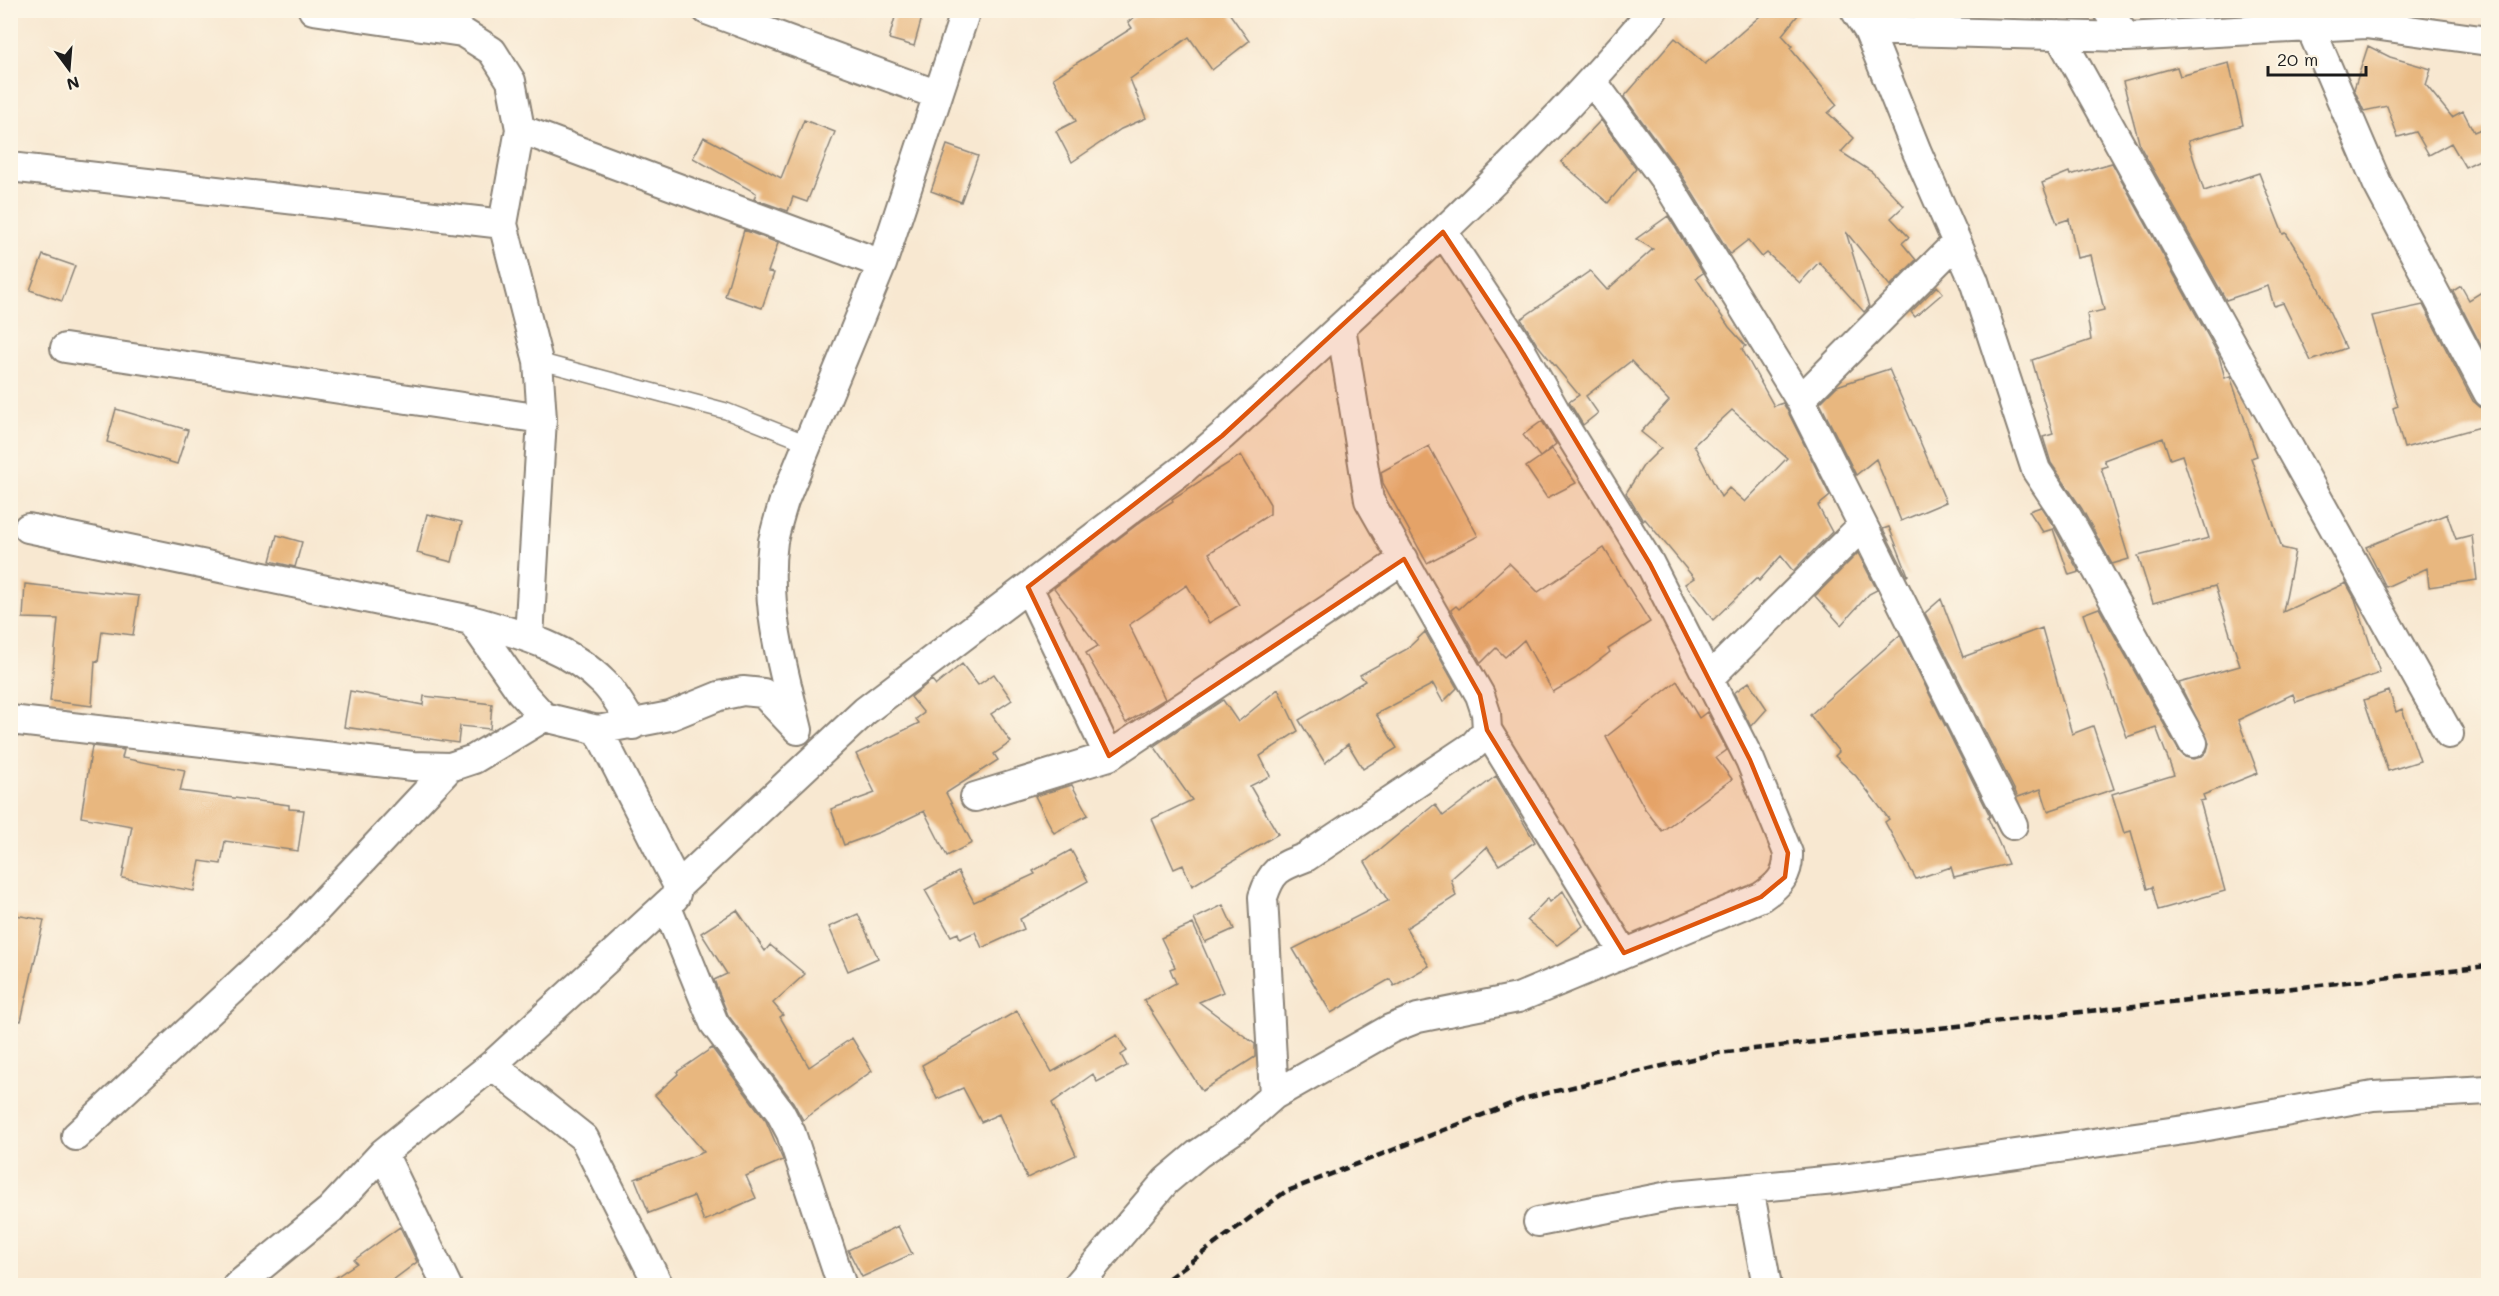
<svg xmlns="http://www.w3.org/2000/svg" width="2499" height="1296" viewBox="0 0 2499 1296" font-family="Mali,sans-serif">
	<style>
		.building { fill: #e8b77f; fill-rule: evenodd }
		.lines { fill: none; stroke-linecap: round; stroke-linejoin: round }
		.lane-casing { stroke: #8a8276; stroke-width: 18 }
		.street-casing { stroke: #8a8276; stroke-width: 32 }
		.lane { stroke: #fff; stroke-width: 15 }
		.street { stroke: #fff; stroke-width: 28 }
		.rail { stroke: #1c1c1c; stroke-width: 4.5; stroke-dasharray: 9 4.5; stroke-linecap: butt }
		.marked { fill: #de560d; fill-opacity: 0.2; stroke: #de560d; stroke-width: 4.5; stroke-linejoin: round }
	</style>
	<rect width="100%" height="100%" fill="#fcf5e5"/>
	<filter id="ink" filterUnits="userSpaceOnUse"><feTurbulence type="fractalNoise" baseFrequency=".0167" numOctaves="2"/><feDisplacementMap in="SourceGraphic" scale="12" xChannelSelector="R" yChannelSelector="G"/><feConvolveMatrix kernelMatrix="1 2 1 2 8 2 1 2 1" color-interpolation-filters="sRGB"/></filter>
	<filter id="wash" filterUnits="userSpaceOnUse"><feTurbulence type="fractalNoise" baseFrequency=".008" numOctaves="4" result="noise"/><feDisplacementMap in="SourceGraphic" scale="24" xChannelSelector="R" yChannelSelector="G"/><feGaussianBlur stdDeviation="1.35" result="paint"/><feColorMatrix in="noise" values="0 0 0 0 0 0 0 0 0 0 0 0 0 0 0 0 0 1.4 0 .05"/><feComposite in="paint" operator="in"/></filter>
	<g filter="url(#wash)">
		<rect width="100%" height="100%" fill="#f8e8d1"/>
		<g id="blocks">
			<path class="building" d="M 897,10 L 924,10 L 914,46 L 889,39 Z
				M 1144,10 L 1227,10 L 1249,41 L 1212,70 L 1189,37 L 1130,79 L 1146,118 L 1121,129 L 1072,162 L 1056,131 L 1076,121 L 1053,78 L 1132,28 L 1128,22 Z
				M 1767,10 L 1802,10 L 1782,35 L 1792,46 L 1790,48 L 1837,105 L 1828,113 L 1854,138 L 1841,152 L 1872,172 L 1904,206 L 1891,218 L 1909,237 L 1902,243 L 1916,260 L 1890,286 L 1846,232 L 1869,307 L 1864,312 L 1819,262 L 1800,283 L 1767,253 L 1762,257 L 1748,240 L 1730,254 L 1679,171 L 1624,97 L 1675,38 L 1705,64 Z
				M 2368,46 L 2390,57 L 2431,69 L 2426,85 L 2452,117 L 2463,111 L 2474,132 L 2488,126 L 2488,156 L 2465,167 L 2451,143 L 2429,155 L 2416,132 L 2398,137 L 2387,106 L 2364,111 L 2354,89 Z
				M 2229,63 L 2243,125 L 2188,141 L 2204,191 L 2259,173 L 2283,234 L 2286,233 L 2314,278 L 2346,348 L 2311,361 L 2283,303 L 2274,306 L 2268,286 L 2226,300 L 2140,146 L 2123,82 L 2177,67 L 2180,76 Z
				M 804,120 L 835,132 L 807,202 L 793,197 L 788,211 L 754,199 L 756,193 L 693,158 L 704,137 L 781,178 Z
				M 1601,120 L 1636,169 L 1608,203 L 1561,162 Z
				M 947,145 L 978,156 L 961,202 L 931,191 Z
				M 2112,163 L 2219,356 L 2225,378 L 2230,376 L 2257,456 L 2251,458 L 2282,548 L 2295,551 L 2283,612 L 2346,583 L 2355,599 L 2380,673 L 2296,702 L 2293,694 L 2238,720 L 2258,773 L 2203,795 L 2205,800 L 2200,801 L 2225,891 L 2158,910 L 2152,887 L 2147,889 L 2131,831 L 2124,833 L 2112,794 L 2174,775 L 2156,727 L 2127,737 L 2083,614 L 2099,608 L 2179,751 L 2185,757 L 2193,759 L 2201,757 L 2207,751 L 2209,743 L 2179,683 L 2240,666 L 2215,586 L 2153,603 L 2138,556 L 2209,538 L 2182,455 L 2170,459 L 2163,438 L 2104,460 L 2107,466 L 2101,468 L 2129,559 L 2112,564 L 2082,509 L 2051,463 L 2043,437 L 2053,434 L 2032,360 L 2091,340 L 2087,314 L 2104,310 L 2091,255 L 2077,258 L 2069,219 L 2057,223 L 2042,183 L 2069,172 L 2070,175 Z
				M 1668,216 L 1703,273 L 1696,278 L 1729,327 L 1746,346 L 1742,349 L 1774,406 L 1783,403 L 1786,408 L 1830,496 L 1818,506 L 1832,532 L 1793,571 L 1781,556 L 1759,581 L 1757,578 L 1713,620 L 1685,584 L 1694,578 L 1645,519 L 1643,521 L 1626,493 L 1643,466 L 1661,448 L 1641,432 L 1669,401 L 1631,361 L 1586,396 L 1598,413 L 1583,425 L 1569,402 L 1579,395 L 1536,343 L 1521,319 L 1590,271 L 1607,290 L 1653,249 L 1636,239 ZM 1732,410 L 1787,458 L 1745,502 L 1729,488 L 1721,497 L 1694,445 Z
				M 744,230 L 778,243 L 768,272 L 774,273 L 762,308 L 725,296 Z
				M 43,255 L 75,266 L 62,301 L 30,290 Z
				M 1937,286 L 1943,293 L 1915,317 L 1911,312 Z
				M 2461,286 L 2469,300 L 2488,288 L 2488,359 L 2453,291 Z
				M 2423,305 L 2473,401 L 2480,407 L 2488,409 L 2488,425 L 2404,448 L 2393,408 L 2398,406 L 2372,316 Z
				M 1889,369 L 1946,502 L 1901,521 L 1876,459 L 1856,475 L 1820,403 L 1837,386 Z
				M 116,409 L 188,430 L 177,464 L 107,442 Z
				M 1542,421 L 1556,444 L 1540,457 L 1523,435 Z
				M 1429,446 L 1478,536 L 1427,563 L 1383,483 L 1381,472 Z
				M 1552,449 L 1576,483 L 1547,498 L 1526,467 Z
				M 1241,455 L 1270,504 L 1270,514 L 1209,553 L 1239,605 L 1209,623 L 1187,585 L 1129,625 L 1165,699 L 1126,723 L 1086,653 L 1098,646 L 1054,588 L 1143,520 L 1173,501 L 1172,499 Z
				M 2041,507 L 2054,527 L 2079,572 L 2069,575 L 2053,529 L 2043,532 L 2029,511 Z
				M 427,514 L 462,522 L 452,562 L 417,553 Z
				M 2447,514 L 2456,539 L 2472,535 L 2477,580 L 2429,587 L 2427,568 L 2386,587 L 2366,547 Z
				M 1889,527 L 1908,575 L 1907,576 L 1883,529 Z
				M 277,535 L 302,542 L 295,567 L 270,561 Z
				M 1604,548 L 1650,622 L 1608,649 L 1610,652 L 1575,679 L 1553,692 L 1524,640 L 1505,657 L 1496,648 L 1481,663 L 1451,610 L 1456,606 L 1459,609 L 1509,563 L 1538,592 Z
				M 1858,553 L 1877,590 L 1869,594 L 1841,625 L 1815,596 Z
				M 25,584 L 139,596 L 133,635 L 102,631 L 98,662 L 95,661 L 92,706 L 50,701 L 58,619 L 23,618 Z
				M 1941,599 L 1963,657 L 2042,628 L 2072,734 L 2093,726 L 2114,789 L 2048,811 L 2041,789 L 2018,797 L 1925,613 Z
				M 1425,632 L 1457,688 L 1443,702 L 1433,684 L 1376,714 L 1397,748 L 1363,769 L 1348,744 L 1325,763 L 1299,720 L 1365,681 L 1360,675 L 1407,649 Z
				M 1900,635 L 1990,816 L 1988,818 L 2008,864 L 1954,877 L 1951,867 L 1916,879 L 1885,822 L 1889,819 L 1856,776 L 1835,756 L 1839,752 L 1810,715 Z
				M 962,664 L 978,685 L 994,674 L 1012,700 L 991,714 L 1011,742 L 994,754 L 998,760 L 946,793 L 972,843 L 947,856 L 924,811 L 880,832 L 844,845 L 831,809 L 875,793 L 856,754 L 919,723 L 916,719 L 924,713 L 911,697 L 932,680 L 936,685 Z
				M 1677,681 L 1699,718 L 1707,712 L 1727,750 L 1716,758 L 1732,779 L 1662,831 L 1645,809 L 1606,737 Z
				M 1749,682 L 1767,709 L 1751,727 L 1734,693 Z
				M 1278,689 L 1298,731 L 1260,756 L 1270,776 L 1250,786 L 1278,834 L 1192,886 L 1183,865 L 1174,869 L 1152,819 L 1192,800 L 1154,746 L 1223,700 L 1238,722 Z
				M 350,691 L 423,705 L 424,696 L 492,704 L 490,729 L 460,726 L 458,743 L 344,727 Z
				M 2389,691 L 2396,712 L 2402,709 L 2420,761 L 2388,771 L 2364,700 Z
				M 92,746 L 124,750 L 122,758 L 185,770 L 180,791 L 289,805 L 289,809 L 304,810 L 298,851 L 225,841 L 221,864 L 200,861 L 194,891 L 122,878 L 132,826 L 81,817 Z
				M 1496,776 L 1535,842 L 1499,865 L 1487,847 L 1451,879 L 1456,896 L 1406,928 L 1429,966 L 1394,986 L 1390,979 L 1331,1013 L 1293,949 L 1388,901 L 1365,862 L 1435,804 L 1443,816 Z
				M 1072,785 L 1088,815 L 1054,833 L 1035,796 Z
				M 1071,850 L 1088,881 L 1020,919 L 1024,929 L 982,948 L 975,932 L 960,939 L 958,933 L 951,936 L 925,890 L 958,872 L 974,902 L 1035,874 L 1033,871 Z
				M 1563,891 L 1583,926 L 1557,945 L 1527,920 L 1548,898 L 1550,902 Z
				M 1223,905 L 1234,929 L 1205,942 L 1194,919 Z
				M 737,910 L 765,951 L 770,945 L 805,974 L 773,1003 L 783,1015 L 780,1017 L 809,1067 L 852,1038 L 872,1071 L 803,1120 L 793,1102 L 728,1015 L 714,980 L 727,974 L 701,933 Z
				M 10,914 L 44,920 L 21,1021 L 10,1020 Z
				M 858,914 L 878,958 L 848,971 L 829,927 Z
				M 1193,924 L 1223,992 L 1199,1002 L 1255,1044 L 1255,1057 L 1202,1091 L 1144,1000 L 1176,983 L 1170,969 L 1175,967 L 1161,938 Z
				M 1017,1011 L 1052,1072 L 1117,1035 L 1127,1051 L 1121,1055 L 1127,1066 L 1097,1082 L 1093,1074 L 1052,1103 L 1076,1155 L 1027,1178 L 999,1114 L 981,1122 L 963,1088 L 937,1099 L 922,1065 Z
				M 712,1048 L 766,1121 L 783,1160 L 746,1176 L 756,1198 L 704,1221 L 694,1196 L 649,1213 L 635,1179 L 704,1152 L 655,1095 L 678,1074 L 677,1072 Z
				M 898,1226 L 912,1254 L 862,1277 L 848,1250 Z
				M 400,1227 L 417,1262 L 385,1286 L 323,1286 L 357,1263 L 354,1260 Z"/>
		</g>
	</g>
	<g filter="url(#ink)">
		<use href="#blocks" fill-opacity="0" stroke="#8a8276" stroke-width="1.5"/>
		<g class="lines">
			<defs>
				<path id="lane" d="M 538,361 L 726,411 L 807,443"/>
				<path id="street" d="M 313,10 L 462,32 L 492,51 L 511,81 L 520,129 L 503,224 L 538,361 L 542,419 L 529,637
					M 707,10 L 938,95
					M 1855,10 L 1868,30 L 2126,37 L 2366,24 L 2488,41
					M 2107,10 L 2126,37
					M 2311,29 L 2377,183 L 2488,393
					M 1868,30 L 1917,152 L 1974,281 L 2036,470 L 2068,518 L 2193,743
					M 2059,35 L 2449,734
					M 1593,82 L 1665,180 L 1800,400 L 2013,825
					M 520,129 L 882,264
					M 10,167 L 503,224
					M 65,348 L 542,419
					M 1800,400 L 1956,243
					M 28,528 L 471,620 C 519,634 567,646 604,683 C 615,694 624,711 633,725
					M 1028,587 L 1109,756
					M 471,620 L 521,692 L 544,717 L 598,730 L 670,716 L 719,696 L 743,691 L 763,693 L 798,730
					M 1708,679 L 1861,527
					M 10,720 L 413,766 L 450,767 L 474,759 L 544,717
					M 598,730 L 678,886
					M 798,730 C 783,669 764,605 773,541 C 776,528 780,514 784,501 L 882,264 L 966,10
					M 1487,730 L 1624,953
					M 975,797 L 1109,756 L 1404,559
					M 492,1065 L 584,1138 L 659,1286
					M 1274,1095 L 1263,897 C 1272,869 1280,867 1306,857 L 1474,745 L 1487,730 L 1486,713 L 1480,695 L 1369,500 L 1341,327
					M 76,1136 L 298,929 L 450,767
					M 383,1153 L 447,1286
					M 1749,1188 L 1767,1286
					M 1538,1222 L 1674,1195 L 1835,1180 L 2191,1129 L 2373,1096 L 2488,1090
					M 237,1286 L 330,1210 L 383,1153 L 492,1065 L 666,905
					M 842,1286 L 791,1133 L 780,1112 L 714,1023 L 666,905 L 675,897 L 678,886 L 865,711 L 1186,467 L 1222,436 C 1371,299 1523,165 1653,10
					M 1077,1286 L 1166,1181 L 1198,1154 L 1239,1126 L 1274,1095 L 1390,1029 L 1418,1018 L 1518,998 L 1761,897 C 1779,885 1789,875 1788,853 L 1750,760 L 1650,564 L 1557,414 L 1518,345 L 1443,232"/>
			</defs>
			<use href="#lane" class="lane-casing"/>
			<use href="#street" class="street-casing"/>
			<use href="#lane" class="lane"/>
			<use href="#street" class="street"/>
			<path class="rail" d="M 1158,1286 L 1285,1192 L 1526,1098 L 1718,1053 L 2488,966"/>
		</g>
	</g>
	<path class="marked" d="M 1443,232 L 1518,345 L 1650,564 L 1750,760 L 1788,853 L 1785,877 L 1761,897 L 1624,953 L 1487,730 L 1480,695 L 1404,559 L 1109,756 L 1028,587 L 1222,436 Z"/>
	<rect width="2499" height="1296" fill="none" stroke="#fcf5e5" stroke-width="36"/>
	<g transform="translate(69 69) rotate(164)" stroke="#fcf5e5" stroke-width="4.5" paint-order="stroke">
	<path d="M0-4.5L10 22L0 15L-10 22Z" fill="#1c1c1c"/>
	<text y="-9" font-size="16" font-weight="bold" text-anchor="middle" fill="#1c1c1c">N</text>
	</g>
	<path d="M2268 66v9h98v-9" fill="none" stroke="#1c1c1c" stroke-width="3"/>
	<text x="2277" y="66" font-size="18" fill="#1c1c1c" stroke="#fcf5e5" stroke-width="4.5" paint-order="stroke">20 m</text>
</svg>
